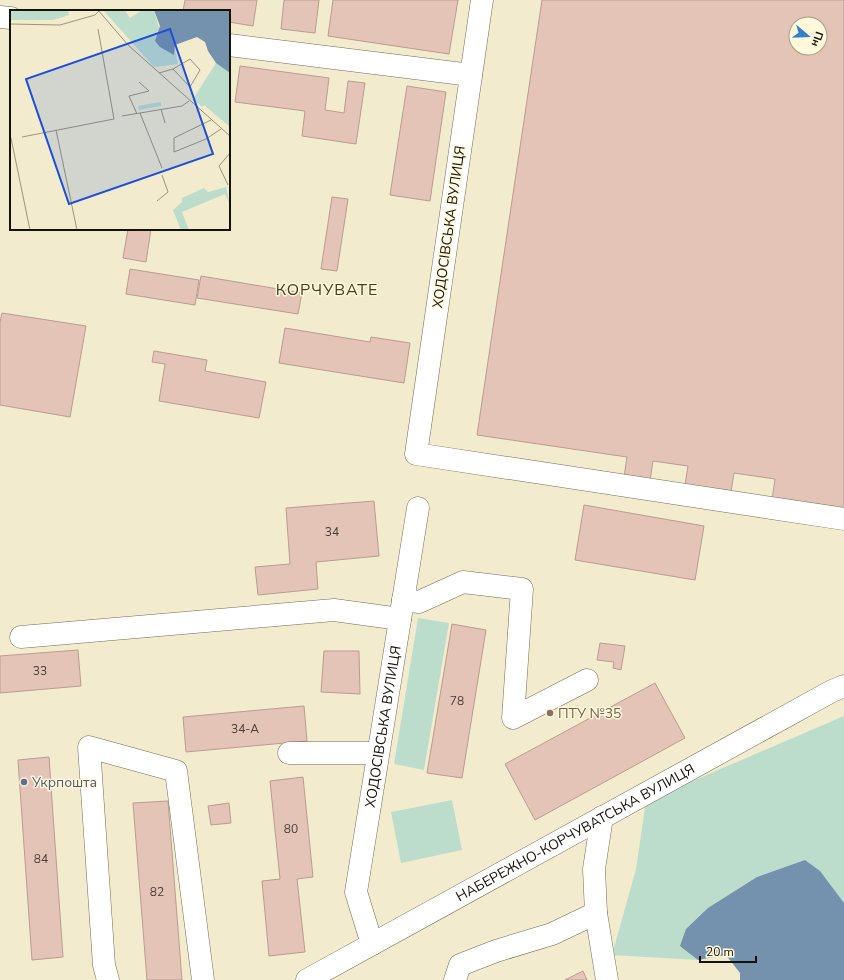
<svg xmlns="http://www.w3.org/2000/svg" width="844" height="980" viewBox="0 0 844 980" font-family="'Nunito Sans',sans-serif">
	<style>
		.green { fill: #bdddcc }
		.water { fill: #7491ad }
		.building { fill: #e4c4b7; stroke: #ba9c90; fill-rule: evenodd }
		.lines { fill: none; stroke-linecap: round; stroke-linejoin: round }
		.minor-casing { stroke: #736d52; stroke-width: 23 }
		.minor { stroke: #fff; stroke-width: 22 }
		.education-dot { fill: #8d6e63; stroke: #fff8da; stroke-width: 1.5 }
		.service-dot { fill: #5c6f8a; stroke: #fff8da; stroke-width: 1.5 }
		.labels { text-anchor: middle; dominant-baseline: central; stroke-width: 3; stroke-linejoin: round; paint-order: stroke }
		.number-label { font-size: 12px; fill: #493e34 }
		.street-label { font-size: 14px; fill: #151208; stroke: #fff8da }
		.education-label { font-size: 14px; fill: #785e54; stroke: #fff8da; text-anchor: start }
		.service-label { font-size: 14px; fill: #4e5e75; stroke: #fff8da; text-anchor: start }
		.quarter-label { font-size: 16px; letter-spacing: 1px; fill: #433d24; stroke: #fff8da }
		.inset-road { fill: none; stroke: #9a947e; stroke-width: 1 }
		.view { fill: #1d4ed8; fill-opacity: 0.15; stroke: #1d4ed8; stroke-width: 2 }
		.inset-edge { fill: none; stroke: #151208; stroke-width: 2 }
	</style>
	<rect width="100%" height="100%" fill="#f2ebcd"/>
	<path class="green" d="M 418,618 L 449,623 L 424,770 L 394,764 Z
		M 844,716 L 844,903 L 832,889 L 732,963 L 725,955 L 698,960 L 612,955 L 636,869 L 646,801 Z
		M 452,800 L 462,850 L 401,863 L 391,812 Z"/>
	<path class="water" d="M 805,860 L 820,871 L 844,903 L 844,980 L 740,980 L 740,973 L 726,955 L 698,960 L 680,946 L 686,929 L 708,908 L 757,877 Z"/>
	<path class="building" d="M 185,0 L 257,0 L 253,26 L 229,22 L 229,11 L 183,11 Z
		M 284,0 L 319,0 L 315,33 L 281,29 Z
		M 333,0 L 458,0 L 449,54 L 328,36 Z
		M 542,0 L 844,0 L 844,511 L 772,500 L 775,479 L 734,473 L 731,491 L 685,485 L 688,466 L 653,461 L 650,481 L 624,477 L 627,457 L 477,435 ZM 796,24 L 820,24 L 820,48 L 796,48 Z
		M 240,66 L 329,78 L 325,110 L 344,113 L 348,81 L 365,83 L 356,144 L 302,136 L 305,111 L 235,102 Z
		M 407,86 L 446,92 L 430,201 L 390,195 Z
		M 332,197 L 348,199 L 337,271 L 321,269 Z
		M 128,229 L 151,229 L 146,262 L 123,258 Z
		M 130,269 L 199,280 L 195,305 L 126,294 Z
		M 201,276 L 302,293 L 298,314 L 197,298 Z
		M 2,313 L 86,326 L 70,417 L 0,405 L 0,322 Z
		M 285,328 L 370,342 L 371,337 L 410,343 L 404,383 L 279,363 Z
		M 154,351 L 207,360 L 205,371 L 266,382 L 259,418 L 159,401 L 165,364 L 152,362 Z
		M 374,501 L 379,556 L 316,562 L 318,589 L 258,595 L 255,567 L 290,564 L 286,508 Z
		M 584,505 L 704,526 L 695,580 L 575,560 Z
		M 452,624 L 486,630 L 462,778 L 427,773 Z
		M 600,643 L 625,646 L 621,670 L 613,668 L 614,662 L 597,660 Z
		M 78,650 L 81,686 L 0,693 L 0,656 Z
		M 324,651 L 359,651 L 360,694 L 321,692 Z
		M 655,683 L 685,738 L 535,820 L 505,764 Z
		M 304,706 L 307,741 L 186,752 L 183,717 Z
		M 49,757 L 63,957 L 32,960 L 18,760 Z
		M 303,777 L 313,877 L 297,879 L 305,952 L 269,956 L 262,881 L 280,879 L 270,781 Z
		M 168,801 L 182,980 L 147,980 L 133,803 Z
		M 229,803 L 231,823 L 211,825 L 208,806 Z
		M 583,971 L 587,980 L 565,980 Z"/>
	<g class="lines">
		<defs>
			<g id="minor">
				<path d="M 482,0 L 416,454 L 844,519"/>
				<path d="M 0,17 L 11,18"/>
				<path d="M 229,45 L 471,75"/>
				<path d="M 403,600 L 419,602 L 463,582 L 522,589 L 513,718 L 587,680"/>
				<path d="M 21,637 L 334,610 L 400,619"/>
				<path d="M 289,753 L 378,753"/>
				<path d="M 602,817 L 594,869 L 596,913 L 607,980"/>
				<path id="s1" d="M 372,944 L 356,892 L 418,508"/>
				<path d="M 108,980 L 104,965 L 89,747 L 176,771 L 203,980"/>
				<path id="s2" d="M 307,980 L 832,691 L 844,686"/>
				<path d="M 455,980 L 460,965 L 496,951 L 552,934 L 596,913"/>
			</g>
		</defs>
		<use href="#minor" class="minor-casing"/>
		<use href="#minor" class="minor"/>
	</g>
	<circle class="education-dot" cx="550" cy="713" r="4"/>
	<circle class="service-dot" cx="24" cy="782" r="4"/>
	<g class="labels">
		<g class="number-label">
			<text x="332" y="532">34</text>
			<text x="40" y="671">33</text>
			<text x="457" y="701">78</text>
			<text x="245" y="729">34-А</text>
			<text x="291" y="829">80</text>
			<text x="41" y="859">84</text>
			<text x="157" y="892">82</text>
		</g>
		<g class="street-label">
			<text transform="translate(449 227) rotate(-82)">ХОДОСІВСЬКА ВУЛИЦЯ</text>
			<text stroke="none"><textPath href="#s1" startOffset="222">ХОДОСІВСЬКА ВУЛИЦЯ</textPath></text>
			<text stroke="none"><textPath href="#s2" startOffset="306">НАБЕРЕЖНО-КОРЧУВАТСЬКА ВУЛИЦЯ</textPath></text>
		</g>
		<g class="education-label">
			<text x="558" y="713">ПТУ №35</text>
		</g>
		<g class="service-label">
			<text x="32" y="782">Укрпошта</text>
		</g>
		<g class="quarter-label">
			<text x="327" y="290">КОРЧУВАТЕ</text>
		</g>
	</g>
	<g transform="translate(10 10)">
		<rect width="220" height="220" fill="#f2ebcd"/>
		<path d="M 0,0 L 58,0 L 59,5 L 43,10 L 0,10 ZM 93,0 L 115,0 L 120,8 L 132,0 L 144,0 L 150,22 L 164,36 L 168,54 L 144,57 ZM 206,53 L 220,63 L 220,117 L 194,95 L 192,97 L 183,89 ZM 151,92 L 151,96 L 129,100 L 128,96 ZM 216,177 L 220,195 L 215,184 L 172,202 L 179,220 L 171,220 L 163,200 L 172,192 L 172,188 L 194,178 L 198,182 Z" fill="#bdddcc"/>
		<path d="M 144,0 L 220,0 L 220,63 L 206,53 L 198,41 L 195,32 L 187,27 L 165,35 L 164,45 L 150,37 L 145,31 L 150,16 Z" fill="#7491ad"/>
		<path class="inset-road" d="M 88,0 L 118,35 L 220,126M 0,14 L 50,15 L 85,5 L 89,1M 149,63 L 163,59 L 180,49 L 190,60 L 180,77 L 163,59M 151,99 L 155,113M 130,103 L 152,158M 127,104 L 119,86 L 139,81 L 129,72M 112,106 L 172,96 L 179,91M 201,110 L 164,128 L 164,142 L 196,129 L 211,119M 46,120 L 67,220M 12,127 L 104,109 L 88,19M 1,128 L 20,220M 218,175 L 209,156 L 220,143M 147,191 L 158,182 L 152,165"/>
		<path class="view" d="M 160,19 L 203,144 L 59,194 L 16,69 Z"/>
		<rect width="220" height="220" class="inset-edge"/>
	</g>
	<g transform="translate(808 36) rotate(109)"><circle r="19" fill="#fff8da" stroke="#a19c86"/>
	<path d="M0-3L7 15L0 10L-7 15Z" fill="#2f81d0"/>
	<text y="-6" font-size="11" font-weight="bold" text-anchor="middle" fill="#151208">Пн</text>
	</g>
	<path d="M700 956v6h56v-6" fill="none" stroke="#151208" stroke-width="2"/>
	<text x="706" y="956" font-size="12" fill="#151208" stroke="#fff8da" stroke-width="3" paint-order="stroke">20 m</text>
</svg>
